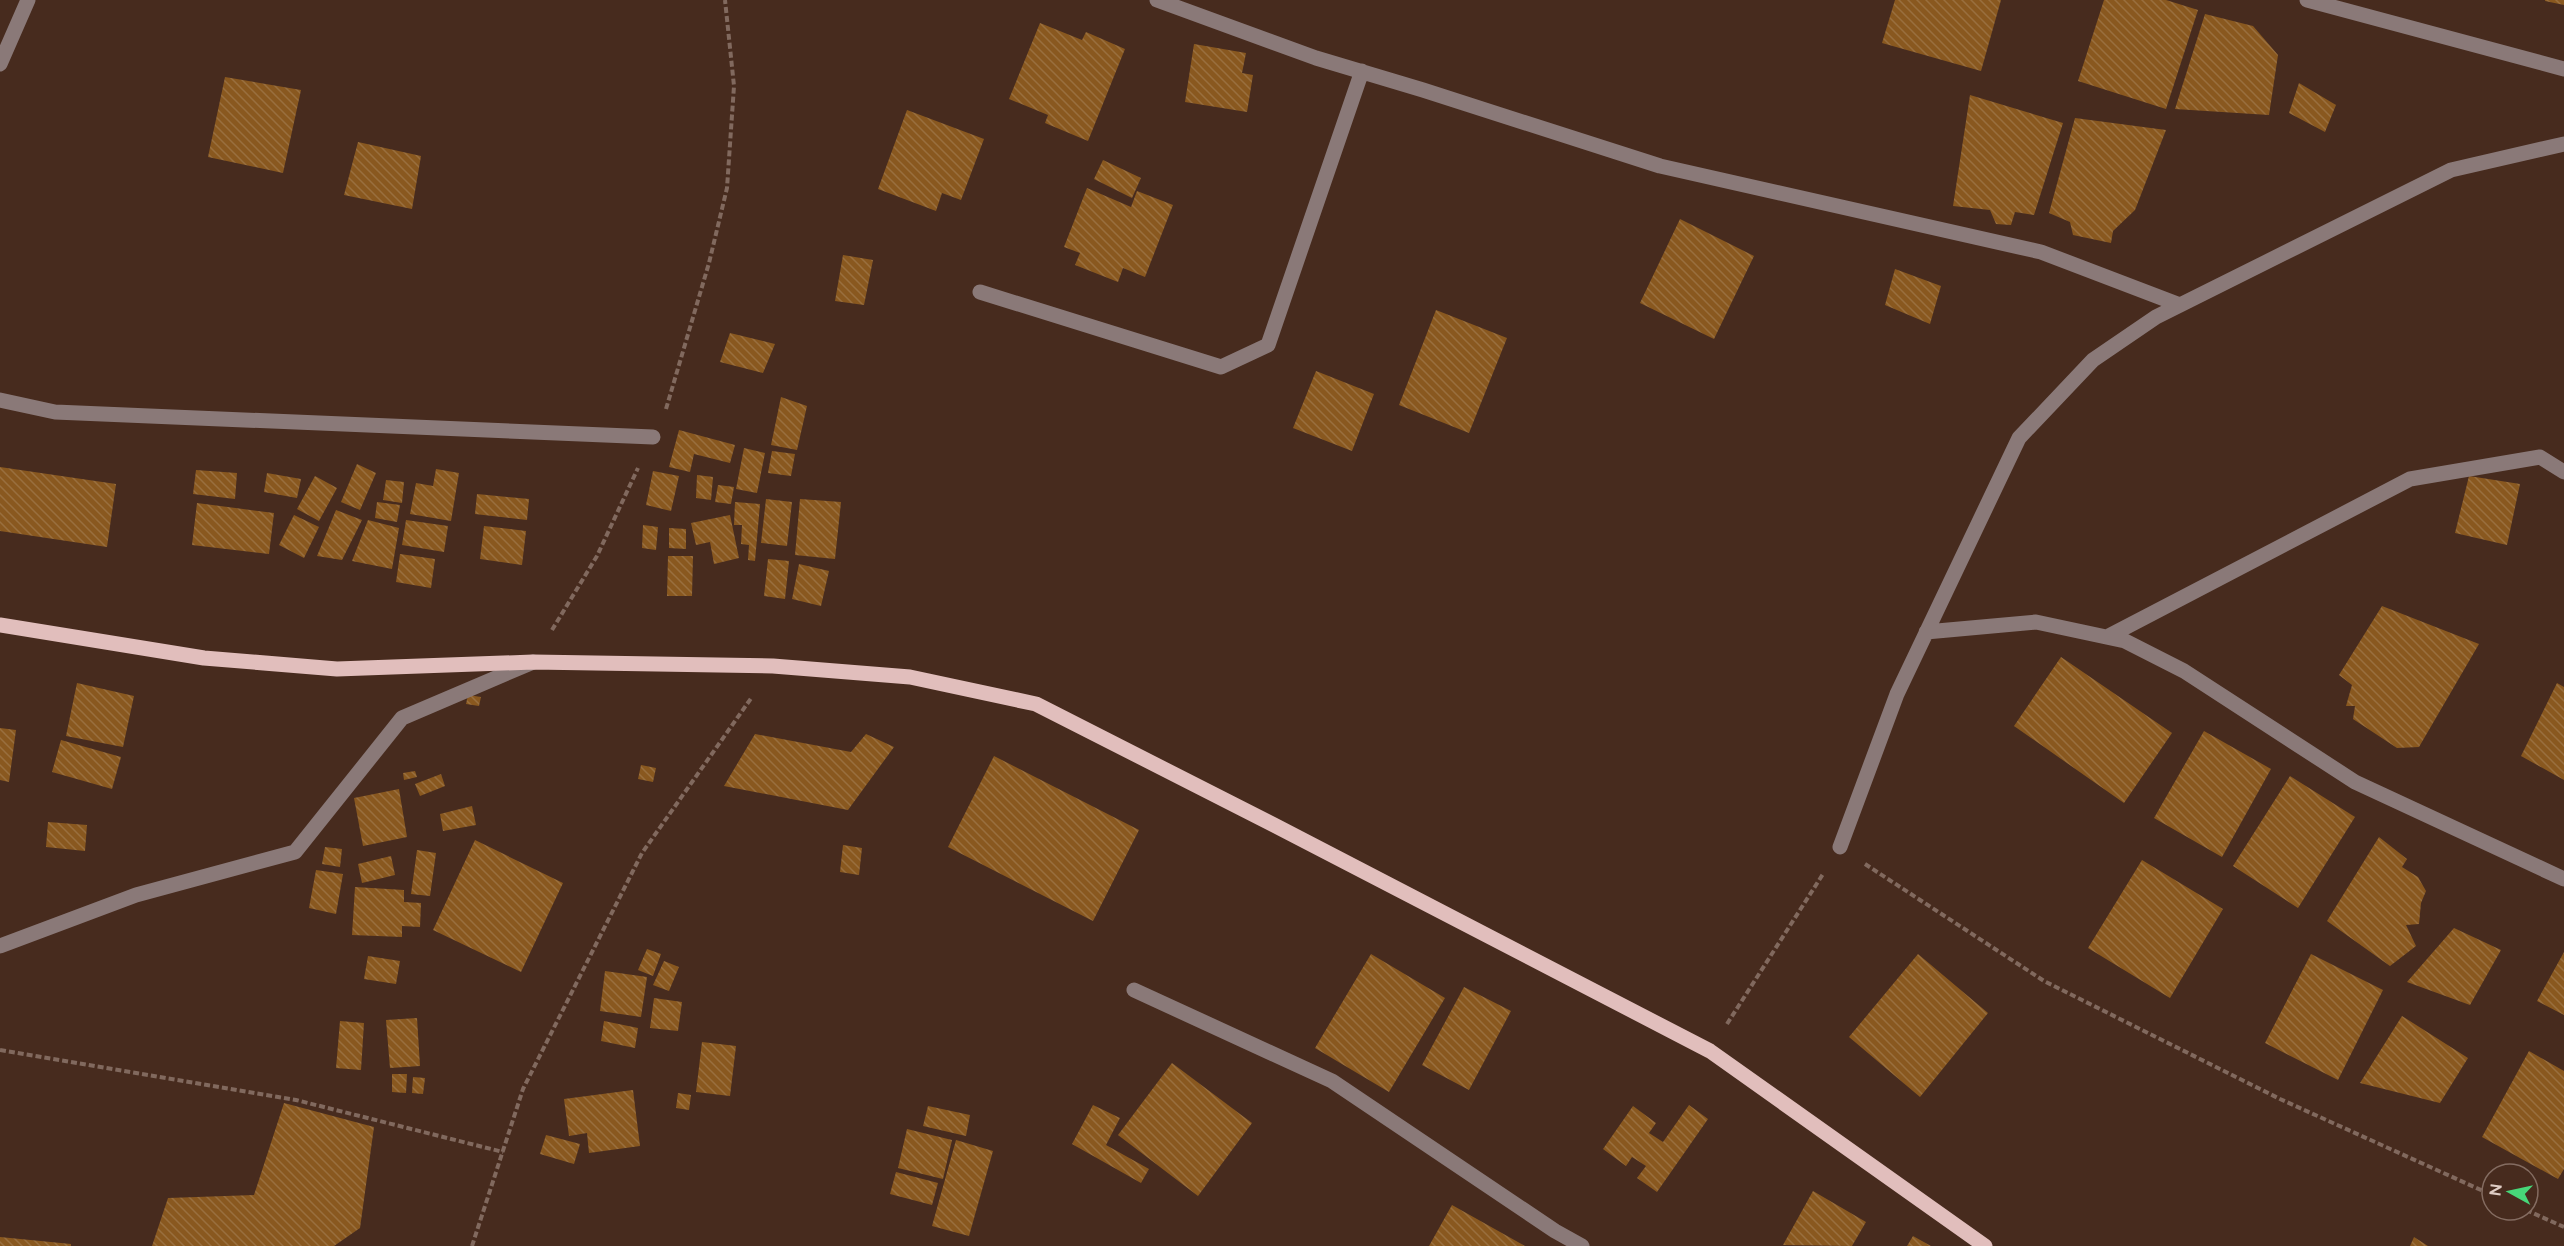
<svg xmlns="http://www.w3.org/2000/svg" width="2564" height="1246" viewBox="0 0 2564 1246" font-family="Figtree,sans-serif">
	<style>
		.building { fill: url(#building-back-hatch) }
		.lines { fill: none; stroke-linecap: round; stroke-linejoin: round }
		.path { stroke: #81695e; stroke-width: 4; stroke-dasharray: 6 3; stroke-linecap: butt }
		.minor { stroke: #8a7978; stroke-width: 15 }
		.major { stroke: #e1bebc; stroke-width: 15 }
	</style>
	<defs>
		<pattern id="building-back-hatch" width="6" height="6" patternUnits="userSpaceOnUse" patternTransform="scale(1.5)"><rect width="6" height="6" fill="#89581f"/><path d="M-1 5l2 2M0 0l6 6M5-1l2 2" fill="none" stroke="#996f3e"/></pattern>
	</defs>
	<rect width="100%" height="100%" fill="#472b1e"/>
	<path class="building" d="M 1895,0 L 2001,0 L 1981,71 L 1882,43 Z
		M 2104,0 L 2166,0 L 2198,10 L 2166,109 L 2078,81 Z
		M 2545,0 L 2564,0 L 2564,5 L 2545,1 Z
		M 2205,14 L 2253,26 L 2278,55 L 2269,115 L 2175,109 Z
		M 1040,23 L 1082,40 L 1086,32 L 1125,49 L 1088,141 L 1045,123 L 1048,115 L 1009,99 Z
		M 1194,44 L 1246,53 L 1242,73 L 1253,75 L 1247,112 L 1185,102 Z
		M 225,77 L 301,90 L 283,173 L 208,157 Z
		M 2299,83 L 2336,105 L 2325,132 L 2289,113 Z
		M 1970,95 L 2063,123 L 2034,215 L 2015,212 L 2011,225 L 1996,224 L 1990,210 L 1953,206 Z
		M 907,110 L 984,139 L 961,200 L 942,193 L 936,211 L 878,189 Z
		M 2075,118 L 2166,130 L 2135,210 L 2113,231 L 2111,243 L 2073,235 L 2070,222 L 2049,213 Z
		M 358,142 L 421,156 L 412,209 L 344,195 Z
		M 1103,160 L 1141,178 L 1132,198 L 1094,179 Z
		M 1087,188 L 1131,207 L 1137,191 L 1173,205 L 1145,277 L 1123,268 L 1118,282 L 1075,265 L 1080,253 L 1064,247 Z
		M 1680,219 L 1754,256 L 1714,339 L 1640,303 Z
		M 843,255 L 873,260 L 864,305 L 835,301 Z
		M 1895,269 L 1941,286 L 1930,324 L 1885,305 Z
		M 1436,310 L 1507,338 L 1469,433 L 1399,405 Z
		M 730,333 L 775,344 L 763,373 L 720,362 Z
		M 1316,371 L 1374,394 L 1352,451 L 1293,428 Z
		M 781,397 L 807,406 L 797,450 L 771,445 Z
		M 679,430 L 735,445 L 730,463 L 694,454 L 690,472 L 669,467 Z
		M 744,448 L 765,453 L 757,493 L 736,489 Z
		M 772,451 L 795,454 L 791,476 L 768,473 Z
		M 357,464 L 376,473 L 360,510 L 341,502 Z
		M 0,467 L 116,484 L 107,547 L 0,531 Z
		M 436,469 L 459,473 L 451,521 L 410,514 L 416,483 L 433,486 Z
		M 196,470 L 237,473 L 235,499 L 193,494 Z
		M 653,471 L 679,476 L 671,511 L 646,505 Z
		M 267,473 L 301,479 L 297,498 L 264,492 Z
		M 697,475 L 713,477 L 711,500 L 696,498 Z
		M 315,476 L 337,488 L 319,521 L 297,509 Z
		M 2469,476 L 2520,484 L 2507,545 L 2455,533 Z
		M 386,480 L 404,482 L 402,503 L 383,500 Z
		M 718,485 L 734,487 L 731,504 L 715,502 Z
		M 477,494 L 529,499 L 527,520 L 475,514 Z
		M 766,499 L 792,502 L 787,546 L 761,543 Z
		M 800,499 L 841,502 L 835,559 L 795,555 Z
		M 377,502 L 400,505 L 397,522 L 375,518 Z
		M 735,502 L 760,504 L 755,561 L 748,560 L 749,545 L 741,544 L 742,525 L 734,525 Z
		M 197,503 L 274,513 L 269,554 L 192,545 Z
		M 336,510 L 362,520 L 342,560 L 317,556 Z
		M 294,515 L 319,527 L 304,558 L 279,545 Z
		M 730,515 L 739,558 L 714,564 L 710,542 L 696,545 L 691,523 Z
		M 368,520 L 399,528 L 392,569 L 352,561 Z
		M 406,520 L 448,526 L 444,552 L 402,545 Z
		M 643,525 L 658,527 L 656,550 L 642,548 Z
		M 484,526 L 526,531 L 522,565 L 480,559 Z
		M 669,528 L 686,529 L 686,549 L 669,548 Z
		M 400,554 L 435,559 L 431,588 L 396,582 Z
		M 668,556 L 693,556 L 692,596 L 667,596 Z
		M 768,559 L 789,561 L 785,599 L 764,596 Z
		M 799,564 L 829,571 L 821,606 L 792,599 Z
		M 2382,606 L 2479,644 L 2419,747 L 2397,748 L 2353,719 L 2355,706 L 2346,706 L 2352,685 L 2339,675 Z
		M 2061,657 L 2172,733 L 2124,803 L 2014,726 Z
		M 77,683 L 134,696 L 123,747 L 66,736 Z
		M 2557,683 L 2564,687 L 2564,780 L 2521,756 Z
		M 468,695 L 481,697 L 479,706 L 466,704 Z
		M 0,728 L 16,730 L 9,782 L 0,780 Z
		M 2204,731 L 2271,769 L 2222,857 L 2154,818 Z
		M 755,734 L 851,752 L 866,734 L 894,747 L 848,810 L 724,786 Z
		M 61,740 L 121,757 L 112,789 L 52,772 Z
		M 994,756 L 1139,830 L 1093,921 L 948,847 Z
		M 641,765 L 656,768 L 653,782 L 638,779 Z
		M 415,771 L 417,777 L 404,780 L 403,773 Z
		M 441,774 L 445,786 L 420,796 L 415,784 Z
		M 2290,776 L 2355,817 L 2298,908 L 2233,866 Z
		M 399,789 L 407,837 L 363,846 L 354,798 Z
		M 472,806 L 476,825 L 443,831 L 440,814 Z
		M 48,822 L 87,825 L 85,851 L 46,847 Z
		M 2379,837 L 2407,859 L 2402,867 L 2418,877 L 2426,891 L 2421,903 L 2419,924 L 2406,925 L 2416,946 L 2390,966 L 2327,921 Z
		M 475,840 L 563,883 L 521,972 L 433,930 Z
		M 843,845 L 862,848 L 859,875 L 840,872 Z
		M 325,847 L 342,849 L 340,867 L 322,864 Z
		M 417,850 L 436,853 L 430,896 L 411,894 Z
		M 391,856 L 395,875 L 362,883 L 358,864 Z
		M 2142,860 L 2223,909 L 2170,998 L 2088,948 Z
		M 316,870 L 343,874 L 336,914 L 309,908 Z
		M 355,887 L 404,890 L 404,902 L 421,903 L 420,927 L 402,926 L 402,937 L 352,935 Z
		M 2454,928 L 2501,950 L 2470,1005 L 2407,982 Z
		M 647,949 L 661,954 L 653,976 L 638,970 Z
		M 2564,952 L 2564,1015 L 2537,1001 Z
		M 1371,954 L 1445,998 L 1389,1092 L 1315,1048 Z
		M 1918,954 L 1988,1013 L 1920,1097 L 1849,1037 Z
		M 2311,954 L 2383,990 L 2338,1080 L 2265,1043 Z
		M 368,956 L 400,961 L 396,984 L 364,979 Z
		M 664,961 L 679,967 L 669,991 L 653,985 Z
		M 605,971 L 647,977 L 641,1017 L 600,1011 Z
		M 1464,987 L 1511,1011 L 1469,1090 L 1422,1065 Z
		M 654,998 L 682,1002 L 678,1031 L 650,1028 Z
		M 2402,1016 L 2468,1058 L 2440,1103 L 2360,1083 Z
		M 417,1018 L 420,1066 L 390,1068 L 386,1020 Z
		M 340,1021 L 364,1023 L 361,1070 L 336,1068 Z
		M 604,1021 L 638,1028 L 635,1048 L 601,1041 Z
		M 702,1042 L 736,1046 L 730,1096 L 696,1092 Z
		M 2529,1051 L 2564,1071 L 2564,1169 L 2558,1179 L 2482,1137 Z
		M 1172,1063 L 1252,1123 L 1198,1196 L 1118,1135 Z
		M 392,1074 L 407,1074 L 406,1093 L 392,1092 Z
		M 413,1077 L 425,1078 L 423,1094 L 412,1093 Z
		M 633,1090 L 640,1146 L 589,1153 L 587,1133 L 569,1136 L 564,1099 Z
		M 678,1093 L 691,1095 L 689,1110 L 676,1108 Z
		M 284,1103 L 374,1127 L 360,1228 L 334,1246 L 152,1246 L 168,1198 L 254,1195 Z
		M 1093,1105 L 1120,1118 L 1106,1145 L 1149,1169 L 1141,1183 L 1072,1144 Z
		M 1689,1105 L 1708,1119 L 1657,1192 L 1637,1178 L 1646,1166 L 1632,1157 L 1626,1166 L 1603,1149 L 1633,1106 L 1656,1123 L 1649,1133 L 1663,1142 Z
		M 928,1106 L 970,1115 L 966,1136 L 923,1126 Z
		M 907,1129 L 952,1140 L 943,1179 L 898,1168 Z
		M 546,1135 L 580,1144 L 574,1164 L 540,1154 Z
		M 956,1140 L 993,1151 L 969,1236 L 932,1226 Z
		M 896,1172 L 938,1183 L 932,1205 L 890,1194 Z
		M 1813,1191 L 1866,1222 L 1852,1246 L 1783,1245 Z
		M 1452,1205 L 1525,1246 L 1429,1246 Z
		M 1913,1236 L 1931,1246 L 1907,1246 Z
		M 0,1237 L 71,1244 L 71,1246 L 0,1246 Z
		M 2414,1237 L 2428,1246 L 2410,1246 Z"/>
	<g class="lines">
		<path class="path" d="M 666,409 L 709,263 L 727,188 L 734,86 L 725,0
			M 552,630 L 597,556 L 638,468
			M 1865,864 L 2044,981 L 2280,1099 L 2492,1195
			M 1727,1024 L 1823,874
			M 0,1050 L 296,1100 L 503,1152
			M 2526,1210 L 2564,1227
			M 472,1246 L 523,1089 L 642,853 L 752,697"/>
		<path class="minor" d="M 1157,0 L 1316,58 L 1423,90 L 1660,166 L 2041,252 L 2180,305
			M 2307,0 L 2564,69
			M 0,64 L 28,0
			M 980,292 L 1221,367 L 1268,345 L 1362,71
			M 0,400 L 55,412 L 653,437
			M 1926,632 L 2036,622 L 2125,641 L 2184,671 L 2355,782 L 2564,879
			M 2107,637 L 2410,479 L 2540,457 L 2564,472
			M 1840,847 L 1897,694 L 2019,438 L 2093,360 L 2156,317 L 2451,170 L 2564,144
			M 0,946 L 136,895 L 295,852 L 402,718 L 533,662
			M 1134,990 L 1332,1081 L 1555,1231 L 1582,1246"/>
		<path class="major" d="M 0,625 L 204,658 L 337,669 L 533,662 L 773,666 L 910,677 L 1036,704 L 1274,825 L 1710,1051 L 1985,1246"/>
	</g>
	<g transform="translate(2510 1192) rotate(278)"><circle r="28" fill="#472b1e" stroke="#846c61" stroke-width="1.5"/>
	<path d="M0-4.5L10 22L0 15L-10 22Z" fill="#47d779"/>
	<text y="-9" font-size="16" font-weight="bold" text-anchor="middle" fill="#dfcdc5">N</text>
	</g>
</svg>
